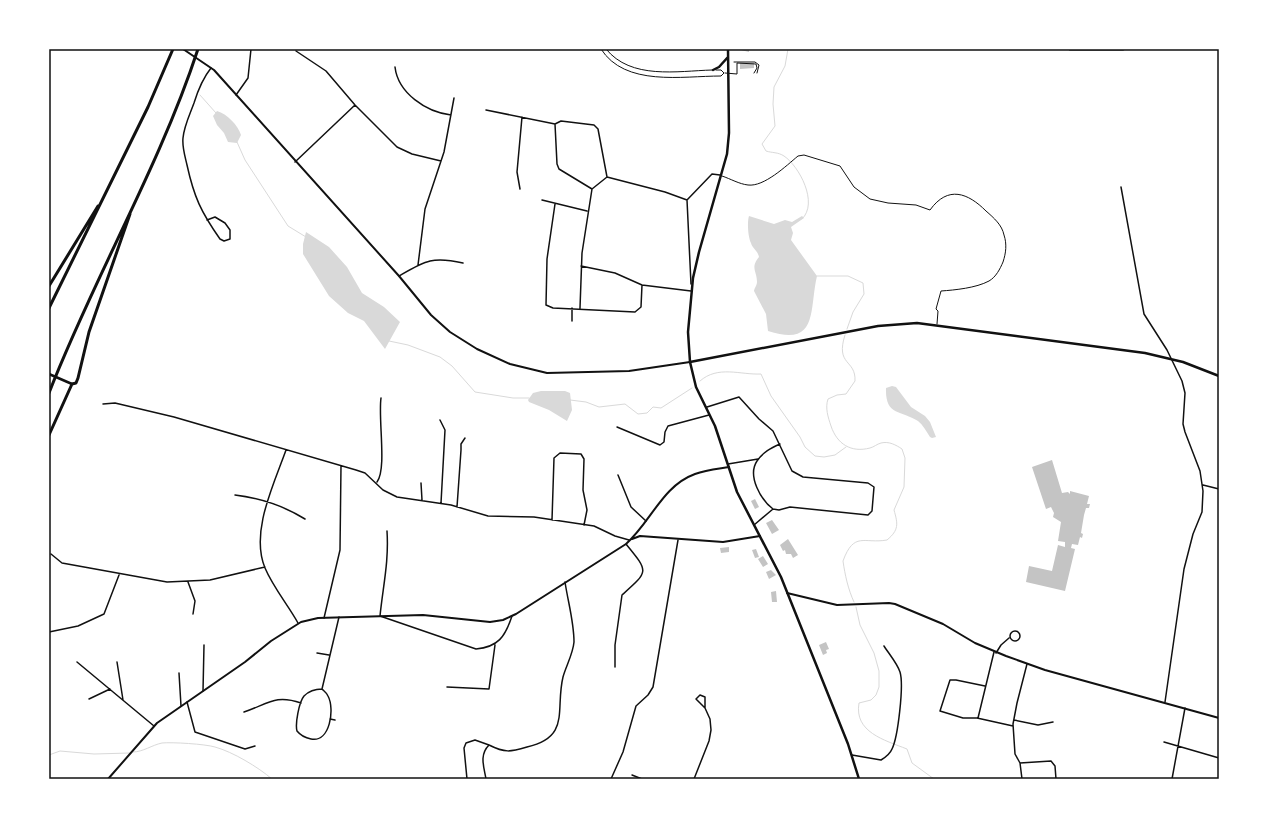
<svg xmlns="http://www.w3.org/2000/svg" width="1268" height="828" viewBox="0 0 1268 828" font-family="Raleway,sans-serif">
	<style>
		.water { fill: #d9d9d9 }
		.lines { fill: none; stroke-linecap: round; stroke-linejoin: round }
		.stream { stroke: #d9d9d9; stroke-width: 1 }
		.building { fill: #c4c4c4 }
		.service { stroke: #111; stroke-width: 1 }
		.minor { stroke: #111; stroke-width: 1.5 }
		.tertiary { stroke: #111; stroke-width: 2 }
		.secondary { stroke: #111; stroke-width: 2.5 }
		.primary { stroke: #111; stroke-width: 2.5 }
		.motorway { stroke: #111; stroke-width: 3 }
		.neatline { fill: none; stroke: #111; stroke-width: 1.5 }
	</style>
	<rect width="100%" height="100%" fill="#fff"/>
	<path class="water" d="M 217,111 C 227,114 238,125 241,135 L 237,143 L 228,142 L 224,133 L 217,125 L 213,116 Z
		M 749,216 L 774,224 L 785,220 L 792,222 L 802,216 L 804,218 L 791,227 L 793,233 L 791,240 L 817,276 C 809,309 819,348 768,331 L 766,314 L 754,291 C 754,289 757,285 757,282 C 757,271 750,268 759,257 C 758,251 752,248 751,243 C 748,237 747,222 749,216 Z
		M 306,232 L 329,247 L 347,267 L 362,293 L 384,307 L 400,322 L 385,349 L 364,321 L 348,313 L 329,296 L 303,254 L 303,244 Z
		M 892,386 L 896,387 L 911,407 L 925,416 L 930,422 L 936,437 L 932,438 L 930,437 C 926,431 923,425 918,421 C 901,410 885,416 886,388 Z
		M 541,391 L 565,391 L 570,393 L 572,410 L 567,421 L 549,410 L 529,402 L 528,400 L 533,393 Z"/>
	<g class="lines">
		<path class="stream" d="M 788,49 L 785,66 L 774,87 L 773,104 L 775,126 L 762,144 L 766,151 C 772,153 778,152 784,156 C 799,166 819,203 802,219
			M 200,95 L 216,113
			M 237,142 L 245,160 L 288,226 L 306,237
			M 817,276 L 848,276 L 863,283 L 864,294 L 853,312 L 847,329
			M 845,335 C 835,366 856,359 855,381 L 846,394 L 837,395 L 828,399 C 825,408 828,417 831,426 C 837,444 851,453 870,448 C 874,447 877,444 881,443 C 889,441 896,445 902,449 L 905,458 L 904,487 L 894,510 C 898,524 899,530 887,540 C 864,544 854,531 843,561 C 845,575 848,589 854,602
			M 389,341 L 408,345 L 440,357 L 452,366 L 475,392 L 513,398 L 529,398
			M 700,381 C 718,365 740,375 761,374 L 771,396 L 800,437 L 805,447 L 815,456 L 824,457 L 835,455 L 846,447
			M 570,400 L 586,402 L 599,407 L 625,404 L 638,414 L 647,413 L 653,407 L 661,408 L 692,388
			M 856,607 L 860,625 L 874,653 L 879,671 L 879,687 L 876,695 L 871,700 L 859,703 C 854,732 884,740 907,749 L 912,763 L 934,779
			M 133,752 C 143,752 152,745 162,743 C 172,742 205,744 215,747 C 233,752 258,767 272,779
			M 49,755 L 60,751 L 94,754 L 130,753"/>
	</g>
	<path class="building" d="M 737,49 L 749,49 L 749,52 Z
		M 740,63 L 754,63 L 754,68 L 740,69 Z
		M 1052,460 L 1062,493 L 1068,492 L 1070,494 L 1070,491 L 1089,496 L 1087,504 L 1090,504 L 1089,508 L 1086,508 L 1084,515 L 1081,533 L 1083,534 L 1082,538 L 1080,537 L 1078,545 L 1072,544 L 1071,548 L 1075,549 L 1065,591 L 1026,582 L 1029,566 L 1052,571 L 1058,545 L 1065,547 L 1065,542 L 1058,541 L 1061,522 L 1053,517 L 1054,513 L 1051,507 L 1046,509 L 1032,467 Z
		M 755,499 L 759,507 L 755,509 L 751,501 Z
		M 772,520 L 779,530 L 772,534 L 766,523 Z
		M 788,539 L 798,555 L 793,558 L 791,554 L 786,554 L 785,550 L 783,551 L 780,545 Z
		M 729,547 L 729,552 L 721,553 L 720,548 Z
		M 756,549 L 759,557 L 755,558 L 752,550 Z
		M 763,556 L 768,564 L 763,567 L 758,559 Z
		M 771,570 L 776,575 L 769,579 L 766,572 Z
		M 776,591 L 777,602 L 772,602 L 771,592 Z
		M 826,642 L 829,649 L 826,650 L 827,653 L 823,655 L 819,645 Z"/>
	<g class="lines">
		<path class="service" d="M 601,49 C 625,87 682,76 721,76 L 724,73 L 721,70 L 716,70
			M 606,49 C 631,80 677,71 712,70
			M 734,62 L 755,62 L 759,65 L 757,73
			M 725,73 L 737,74 L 737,63 L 756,64 L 757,68 L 754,73
			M 722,176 C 731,179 739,184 748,185 C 764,187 786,166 798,156 L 804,155 L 840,166 L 854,187 L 870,199 L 888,203 L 916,205 L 930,210 C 948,185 968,193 986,211 C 994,218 1002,225 1004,235 C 1007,244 1006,253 1003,262 C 1000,269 996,277 989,281 C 976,288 955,290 941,291 L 936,309 L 938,311 L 937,324"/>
		<path class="minor" d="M 296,51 L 326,71 L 355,105 L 397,147 L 412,154 L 441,161
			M 395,67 C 398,93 426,112 451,115
			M 236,95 L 248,78 L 251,49
			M 486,110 L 555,124 L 561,121 L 594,125 L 598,129 L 607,177
			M 555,124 L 557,164 L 559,169 L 592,189 L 607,177
			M 295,162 L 355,105
			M 607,177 L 665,192 L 687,200
			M 1121,187 L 1144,314 L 1167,350 L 1182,381 L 1185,393 L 1183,424 L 1185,432 L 1200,471 L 1203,491 L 1202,512 L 1193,534 L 1184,569 L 1165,702
			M 520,189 L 517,172 L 522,117
			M 542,200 L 587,211
			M 555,204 L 547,259 L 546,305 L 553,308 L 635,312 L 641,307 L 642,285
			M 207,220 L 215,217 L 225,223 L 230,230 L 230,239 L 224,241 L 220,239 C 201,212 194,197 187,165 C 185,156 182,147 183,138 C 184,126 190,114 194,103 C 198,90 203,78 211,68
			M 418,265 L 425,209 L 444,152 L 454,98
			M 581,266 L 615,273 L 642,285 L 691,291
			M 399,276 C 425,261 432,256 463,263
			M 691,284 L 687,200 L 712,174 L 720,175
			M 580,308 L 582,253 L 592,189
			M 572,321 L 572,308
			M 103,404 L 115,403 L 174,417 L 356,470 L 365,473 L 383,490 L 397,497 L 451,505 L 488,516 L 534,517 L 594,526 L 615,536 L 629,540
			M 707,407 L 739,397 L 759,419 L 773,431 L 792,471 L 803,477 L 868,483 L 874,487 L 872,511 L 868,515 L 790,507 L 779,510 L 773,509 L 754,525
			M 440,420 L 445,430 L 441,503
			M 617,427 L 660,445 L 664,442 L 665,432 L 668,426 L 709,415
			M 286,450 C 274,484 250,532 265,568 C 273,587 288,605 298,623
			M 728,464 L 758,459
			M 618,475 L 631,507 L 646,521
			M 377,482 C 387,469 378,419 381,398
			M 421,483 L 422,500
			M 1203,485 L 1219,489
			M 235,495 C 259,498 284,506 305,519
			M 457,507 L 461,450 L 461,444 L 465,438
			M 773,509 C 761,500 747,476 757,461 C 763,452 771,448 780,444
			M 552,520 L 554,458 L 560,453 L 581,454 L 584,459 L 583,490 L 587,510 L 584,525
			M 387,531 C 389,562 383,586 380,616 L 476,649 C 498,647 505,637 512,616
			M 51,554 L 62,563 L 167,582 L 210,580 L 265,567
			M 188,582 L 195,601 L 193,614
			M 324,618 L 340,550 L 341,466
			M1010 636a5 5 0 1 1 10 0a5 5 0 1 1-10 0Z
			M 49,632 L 78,626 L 104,614 L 119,575
			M 317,653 L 329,655
			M 996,653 L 1001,645 L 1009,638
			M 77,662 L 154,726
			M 117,662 L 123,700
			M 615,667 L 615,645 L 622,595 C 649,571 649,572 626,544
			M 179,673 L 181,706
			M 985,686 L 956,680 L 950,680 L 940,711 L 963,718 L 977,718 L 1013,726
			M 447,687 L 489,689 L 495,645
			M 322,689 C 324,691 327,693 328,696 C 335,709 330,743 311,739 C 306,738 301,736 297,731 C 295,724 299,702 304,696 C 309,691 316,689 322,689 Z
			M 322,689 L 339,617
			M 203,691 L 204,645
			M 89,699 L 110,689
			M 187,702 L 195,732 L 245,749 L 255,746
			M 244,712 C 268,704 275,694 301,703
			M 978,718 L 994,652
			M 330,719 L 335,720
			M 1014,720 L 1038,725 L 1053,722
			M 1164,742 L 1219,758
			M 489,745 C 505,753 510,752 527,747 C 571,737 555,710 563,677 C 566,666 573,654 574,642 C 574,622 568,602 565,582
			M 852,755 L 881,760 C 886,757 890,754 892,749 C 898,737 904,685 900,672 C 897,663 889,654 884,646
			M 1020,763 L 1051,761 L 1055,766 L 1056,779
			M 632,775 L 642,779
			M 467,779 L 464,748 L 466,743 L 475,740 L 489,745 C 479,755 484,767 486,779
			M 611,779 L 623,752 L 636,706 L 648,695 L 653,687 L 678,540
			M 694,779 L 709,741 L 711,730 L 710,719 L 705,708 L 705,697 L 700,695 L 696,699 L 705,708
			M 1022,779 L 1020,763 L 1015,754 L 1013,724 L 1017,703 L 1027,664
			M 1172,779 L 1185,708"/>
		<path class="tertiary" d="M 183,49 L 214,70 L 399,276 L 431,315 L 450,332 L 477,349 L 510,364 L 547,373 L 629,371 L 690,362
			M 632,539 L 640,536 L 723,542 L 760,536
			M 787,593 L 837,605 L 889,603 L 895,604 L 943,624 L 975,643 L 1006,656 L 1045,670 L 1219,718
			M 108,779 L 157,723 L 245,662 L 271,641 L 301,622 L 318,618 L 423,615 L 490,622 L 503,620 L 516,614 L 626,544 C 651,522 662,486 695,474 C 706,470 717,469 729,467"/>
		<path class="secondary" d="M 690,362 L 878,326 L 917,323 L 1145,353 L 1183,362 L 1219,376
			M 49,374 L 72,384"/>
		<path class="primary" d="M 728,49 L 729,133 L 727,154 L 699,252 L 693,278 L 688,332 L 690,362 L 696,387 L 715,426 L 737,492 L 781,577 L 848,744 L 859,779
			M 713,70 L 719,67 L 728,57"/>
		<path class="motorway" d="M 1070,49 L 1123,49
			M 49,286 L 98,206
			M 49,308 L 148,107 L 173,49
			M 49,393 C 94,277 159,168 198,49
			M 49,435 L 72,384 L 76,383 L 78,378 L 89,332 L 130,214"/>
	</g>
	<rect width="1268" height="828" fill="none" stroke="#ffffff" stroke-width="100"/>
	<rect x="50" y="50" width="1168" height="728" class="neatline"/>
</svg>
